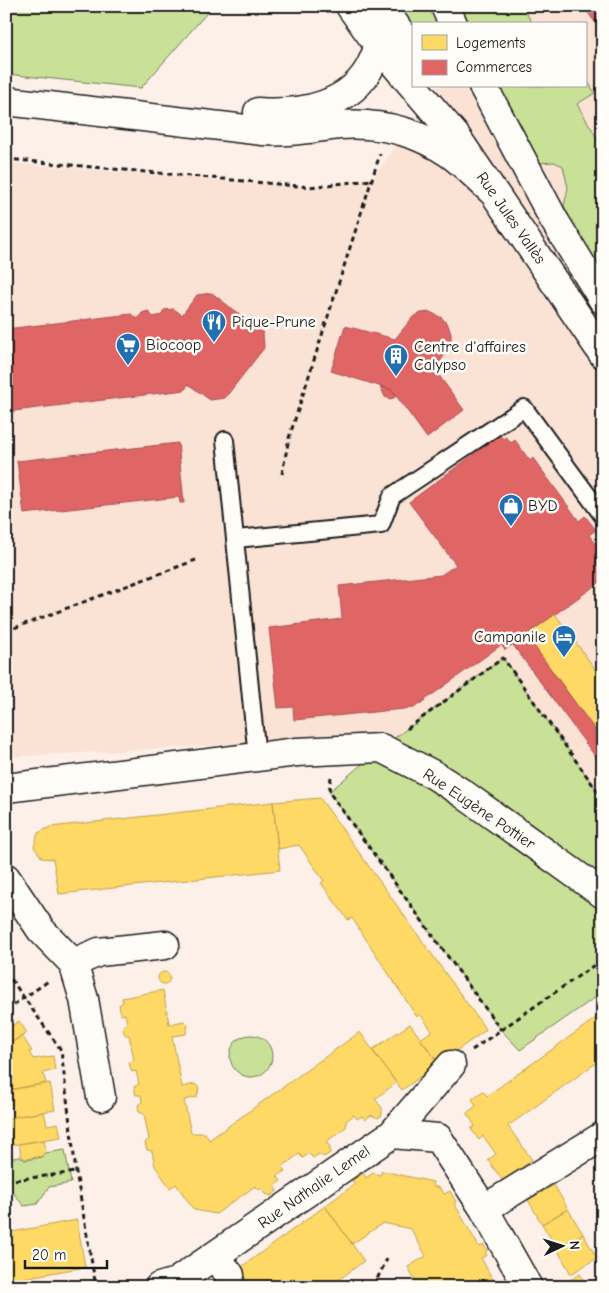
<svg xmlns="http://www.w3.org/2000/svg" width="609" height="1293" viewBox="0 0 609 1293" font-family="'Comic Neue',sans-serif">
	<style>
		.built { fill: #fae2d5 }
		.green { fill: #c9e197; stroke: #727e5a }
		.homes { fill: #ffd966; stroke: #bba050 }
		.shops { fill: #e06666; stroke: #a55050 }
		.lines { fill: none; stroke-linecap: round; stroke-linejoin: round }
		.service-casing { stroke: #1c1c1c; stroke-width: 20 }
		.minor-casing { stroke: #1c1c1c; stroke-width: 31 }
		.tertiary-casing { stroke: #1c1c1c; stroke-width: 31 }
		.secondary-casing { stroke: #1c1c1c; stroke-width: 31 }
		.trunk-casing { stroke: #1c1c1c; stroke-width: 31 }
		.path { stroke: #1c1c1c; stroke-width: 3; stroke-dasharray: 5 4; stroke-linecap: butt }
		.service { stroke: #fdfcf7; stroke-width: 16 }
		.minor { stroke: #fdfcf7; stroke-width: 28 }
		.tertiary { stroke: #fdfcf7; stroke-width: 28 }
		.secondary { stroke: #fdfcf7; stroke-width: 28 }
		.trunk { stroke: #fdfcf7; stroke-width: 28 }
		.labels { text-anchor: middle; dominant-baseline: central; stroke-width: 5; stroke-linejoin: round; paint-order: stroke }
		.street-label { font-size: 16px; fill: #1c1c1c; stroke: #fdfcf7 }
		.poi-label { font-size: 16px; fill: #1c1c1c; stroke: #fdfcf7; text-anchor: start }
	</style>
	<rect width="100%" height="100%" fill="#fcf0e8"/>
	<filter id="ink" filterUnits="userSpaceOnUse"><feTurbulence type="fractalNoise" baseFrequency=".02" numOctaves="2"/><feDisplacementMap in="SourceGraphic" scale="10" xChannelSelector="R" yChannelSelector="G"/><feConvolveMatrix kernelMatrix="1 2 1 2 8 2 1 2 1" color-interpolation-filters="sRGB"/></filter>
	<g filter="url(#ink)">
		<path class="built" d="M 500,6 L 603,6 L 603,799 L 503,659 L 381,748 L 337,739 L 6,757 L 6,163 L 309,187 L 372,180 L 438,86 L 585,86 L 585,24 L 490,24 Z"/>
		<path class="green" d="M 6,6 L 213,6 L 141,88 L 6,74 Z
			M 399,6 L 435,6 L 443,24 L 413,25 Z
			M 462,6 L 522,6 L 533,24 L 469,24 Z
			M 585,77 L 595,93 L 577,104 L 603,148 L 603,276 L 577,233 L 564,206 L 568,188 L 563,166 L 554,162 L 537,163 L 495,86 L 585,86 Z
			M 503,658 L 603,799 L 603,926 L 600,929 L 603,932 L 603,992 L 520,1050 L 501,1030 L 329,792 L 381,748 Z
			M230 1056a21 21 0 1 1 42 0a21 21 0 1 1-42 0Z
			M 65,1150 L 71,1183 L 49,1187 L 37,1204 L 24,1206 L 6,1184 L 6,1159 L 20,1157 L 25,1160 L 42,1157 L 45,1153 Z"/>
		<path class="homes" d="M 555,614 L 603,680 L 603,741 L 526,635 Z
			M 320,798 L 486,1030 L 449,1056 L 444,1055 L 436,1060 L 420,1039 L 432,1031 L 420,1014 L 417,1017 L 352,918 L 348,920 L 321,883 L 324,881 L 299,845 L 278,849 L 273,802 Z
			M 273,802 L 280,870 L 59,894 L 53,859 L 42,858 L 34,847 L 38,833 L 50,827 Z
			M158 978a6 6 0 1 1 12 0a6 6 0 1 1-12 0Z
			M 163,990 L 169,1024 L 184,1021 L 188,1025 L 186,1034 L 172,1036 L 182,1087 L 195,1084 L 199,1088 L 197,1097 L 184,1100 L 191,1133 L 205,1133 L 209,1140 L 360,1032 L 396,1083 L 375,1099 L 382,1108 L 382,1115 L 378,1118 L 371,1115 L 365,1120 L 362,1116 L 357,1119 L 354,1115 L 346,1121 L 346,1127 L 326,1142 L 330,1147 L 330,1153 L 324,1157 L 319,1154 L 313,1158 L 309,1153 L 303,1158 L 299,1154 L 282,1167 L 285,1171 L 277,1176 L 281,1181 L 275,1185 L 277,1191 L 271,1196 L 266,1194 L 262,1188 L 259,1190 L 255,1186 L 216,1214 L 194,1210 L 176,1184 L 170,1188 L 155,1166 L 152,1151 L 147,1150 L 145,1143 L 149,1139 L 144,1114 L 139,1112 L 138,1105 L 142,1102 L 141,1095 L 136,1095 L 134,1087 L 139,1084 L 136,1071 L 132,1072 L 129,1063 L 134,1060 L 129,1035 L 126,1035 L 124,1033 L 123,1026 L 127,1023 L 125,1014 L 121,1015 L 119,1005 L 123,1002 L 122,998 Z
			M 603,1013 L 603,1058 L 508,1126 L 532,1160 L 503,1181 L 488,1160 L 496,1154 L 483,1136 L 479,1140 L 471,1129 L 475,1126 L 467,1113 L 476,1106 L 472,1099 L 483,1091 L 487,1096 Z
			M 19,1021 L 27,1033 L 6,1046 L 6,1022 L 10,1027 Z
			M 410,1024 L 436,1060 L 444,1055 L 449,1056 L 402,1090 L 372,1050 Z
			M 22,1036 L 32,1051 L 29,1052 L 33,1059 L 53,1056 L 55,1070 L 43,1073 L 46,1083 L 9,1090 L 6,1064 L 12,1063 L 6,1054 L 6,1046 Z
			M 50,1083 L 55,1110 L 13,1117 L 9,1090 Z
			M 44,1112 L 47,1125 L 58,1123 L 61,1137 L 12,1145 L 8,1118 Z
			M 44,1140 L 46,1151 L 42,1156 L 26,1159 L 21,1156 L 19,1144 Z
			M 382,1171 L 433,1182 L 432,1186 L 440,1188 L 444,1194 L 450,1191 L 456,1202 L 454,1203 L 479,1247 L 484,1245 L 487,1251 L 485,1252 L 487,1255 L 481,1258 L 497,1287 L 419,1287 L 408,1267 L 426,1256 L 411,1229 L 383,1223 L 352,1244 L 325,1206 L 355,1184 L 352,1181 L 363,1173 L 366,1178 L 373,1173 L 380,1175 Z
			M 554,1185 L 568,1209 L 542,1224 L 528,1200 Z
			M 325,1206 L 364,1261 L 329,1287 L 323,1287 L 320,1282 L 314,1287 L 214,1287 Z
			M 568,1209 L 583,1234 L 557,1249 L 542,1224 Z
			M 77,1220 L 85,1267 L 6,1281 L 6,1233 Z
			M 583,1234 L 597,1258 L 571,1274 L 557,1249 Z
			M 580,1274 L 586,1285 L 559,1287 Z"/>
		<path class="shops" d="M 583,6 L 603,6 L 603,33 Z
			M 212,293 L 263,333 L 264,348 L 225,398 L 210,400 L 188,384 L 185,390 L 6,412 L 6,329 L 131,314 L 138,319 L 142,313 L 148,311 L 153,317 L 162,315 L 164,310 L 174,309 L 182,315 L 197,295 Z
			M 430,312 L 442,318 L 448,325 L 451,334 L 451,344 L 435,370 L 464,410 L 427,438 L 392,390 L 331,371 L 345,326 L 395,339 L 413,317 L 421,313 Z
			M 380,386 L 392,390 L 397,396 L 391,399 L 385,397 Z
			M 500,435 L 503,439 L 506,437 L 511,443 L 515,440 L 530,461 L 533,458 L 579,521 L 585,516 L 596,530 L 589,535 L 603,554 L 603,580 L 505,650 L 501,645 L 414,708 L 294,720 L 293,707 L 278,708 L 269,628 L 342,619 L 339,586 L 441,575 L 456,565 L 409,502 Z
			M 178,443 L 184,503 L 180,503 L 179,497 L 24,514 L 17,461 Z
			M 526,635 L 603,741 L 603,767 L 513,645 Z"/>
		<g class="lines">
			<defs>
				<path id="service" d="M 225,440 L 257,757
					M 236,539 L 381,525 L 392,496 L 524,408 L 603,516"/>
				<path id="minor" d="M 6,878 L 41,930 L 73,963 L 84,999 L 101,1097
					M 73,963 L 99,952 L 165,945
					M 392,1134 L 438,1138 L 484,1209 L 528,1287
					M 484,1209 L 603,1136
					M 215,1256 L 230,1275
					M 159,1287 L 176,1282 L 392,1134 L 451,1065"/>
				<path id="tertiary" d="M 6,788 L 297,752 L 381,748 L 434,775 L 462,793 L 603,894"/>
				<path id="secondary" d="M 350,6 L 379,46 L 413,86
					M 382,6 L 413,51
					M 413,86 L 455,135 L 603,354"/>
				<path id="trunk" d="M 445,6 L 453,24
					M 483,86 L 554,220 L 603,300
					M 6,101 L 263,131 C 291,133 312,128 339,125 C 378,122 416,131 449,153 C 464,163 478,179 492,191
					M 258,112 C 301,115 352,106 372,63 C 374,57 378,51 379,45 C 380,32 377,18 374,6"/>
			</defs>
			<use href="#service" class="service-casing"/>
			<use href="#minor" class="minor-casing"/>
			<use href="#tertiary" class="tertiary-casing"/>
			<use href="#secondary" class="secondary-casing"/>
			<use href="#trunk" class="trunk-casing"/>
			<path class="path" d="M 6,159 L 309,187 L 372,180
				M 282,474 L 289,438 L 380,154
				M 6,631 L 196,560
				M 407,729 L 503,658 L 603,799
				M 331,777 L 329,792 L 501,1030
				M 6,972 L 61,1050 L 76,1172 L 96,1287
				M 6,1010 L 50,980
				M 472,1050 L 603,959
				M 6,1181 L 76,1172
				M 379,1287 L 377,1279 L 387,1259"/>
			<use href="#service" class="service"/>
			<use href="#minor" class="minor"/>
			<use href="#tertiary" class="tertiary"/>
			<use href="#secondary" class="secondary"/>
			<use href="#trunk" class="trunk"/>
		</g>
	</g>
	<defs>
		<symbol id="restaurant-pin" viewBox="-11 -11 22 30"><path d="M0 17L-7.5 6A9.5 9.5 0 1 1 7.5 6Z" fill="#1f6fb2" stroke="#fdfcf7"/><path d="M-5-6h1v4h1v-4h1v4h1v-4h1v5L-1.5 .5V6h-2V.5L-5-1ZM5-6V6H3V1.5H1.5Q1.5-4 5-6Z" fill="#fff"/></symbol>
		<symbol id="supermarket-pin" viewBox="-11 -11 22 30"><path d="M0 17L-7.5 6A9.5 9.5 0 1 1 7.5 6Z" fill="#1f6fb2" stroke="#fdfcf7"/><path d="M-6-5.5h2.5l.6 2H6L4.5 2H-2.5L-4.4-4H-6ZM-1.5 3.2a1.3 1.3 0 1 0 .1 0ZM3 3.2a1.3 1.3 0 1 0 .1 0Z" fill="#fff"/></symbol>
		<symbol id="building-pin" viewBox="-11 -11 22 30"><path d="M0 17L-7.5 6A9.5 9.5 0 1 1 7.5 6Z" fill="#1f6fb2" stroke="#fdfcf7"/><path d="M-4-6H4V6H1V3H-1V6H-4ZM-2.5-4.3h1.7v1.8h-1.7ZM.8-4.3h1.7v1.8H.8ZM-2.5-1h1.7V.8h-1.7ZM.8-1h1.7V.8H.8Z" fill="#fff"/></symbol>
		<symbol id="shop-pin" viewBox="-11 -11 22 30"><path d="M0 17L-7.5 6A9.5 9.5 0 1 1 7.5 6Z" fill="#1f6fb2" stroke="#fdfcf7"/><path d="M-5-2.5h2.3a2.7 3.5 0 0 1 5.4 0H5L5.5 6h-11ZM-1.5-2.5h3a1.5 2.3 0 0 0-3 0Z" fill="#fff"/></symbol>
		<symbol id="hotel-pin" viewBox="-11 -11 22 30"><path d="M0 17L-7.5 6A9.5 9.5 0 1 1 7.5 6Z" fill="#1f6fb2" stroke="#fdfcf7"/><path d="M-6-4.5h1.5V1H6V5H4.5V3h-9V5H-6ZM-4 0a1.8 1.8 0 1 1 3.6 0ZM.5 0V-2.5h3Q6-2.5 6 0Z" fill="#fff"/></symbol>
	</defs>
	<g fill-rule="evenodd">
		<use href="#restaurant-pin" x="200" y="308" width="28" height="38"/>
		<use href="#supermarket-pin" x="114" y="331" width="28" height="38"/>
		<use href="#building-pin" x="382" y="342" width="28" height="38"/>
		<use href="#shop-pin" x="497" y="492" width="28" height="38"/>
		<use href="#hotel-pin" x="550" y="623" width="28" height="38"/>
	</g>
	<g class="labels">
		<g class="street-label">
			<text transform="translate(511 218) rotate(55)">Rue Jules Vallès</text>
			<text transform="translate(479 809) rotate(34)">Rue Eugène Pottier</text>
			<text transform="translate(314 1187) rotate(-35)">Rue Nathalie Lemel</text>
		</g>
		<g class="poi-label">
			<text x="232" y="322">Pique-Prune</text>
			<text x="146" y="345">Biocoop</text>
			<text x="414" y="347">Centre d'affaires<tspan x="414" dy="18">Calypso</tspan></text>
			<text x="528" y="506">BYD</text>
			<text x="546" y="637" text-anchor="end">Campanile</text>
		</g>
	</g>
	<rect width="609" height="1293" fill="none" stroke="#fdfcf7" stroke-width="25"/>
	<rect x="12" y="12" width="584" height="1268" fill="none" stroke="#1c1c1c" stroke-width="2" filter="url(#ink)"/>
	<rect x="412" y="22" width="175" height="65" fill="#fdfcf7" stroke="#a3a29f"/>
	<rect x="422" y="35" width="25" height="15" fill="#ffd966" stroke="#a3a29f"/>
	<text x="456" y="48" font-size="15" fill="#1c1c1c">Logements</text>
	<rect x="422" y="60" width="25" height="15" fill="#e06666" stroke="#a3a29f"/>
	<text x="456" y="72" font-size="15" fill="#1c1c1c">Commerces</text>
	<g transform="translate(562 1246) rotate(86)" stroke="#fdfcf7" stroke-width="4" paint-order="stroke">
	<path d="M0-4L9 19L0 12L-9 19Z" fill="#1c1c1c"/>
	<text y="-8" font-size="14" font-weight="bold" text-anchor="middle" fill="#1c1c1c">N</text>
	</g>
	<path d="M25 1260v8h82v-8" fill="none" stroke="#1c1c1c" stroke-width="2.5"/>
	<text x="32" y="1260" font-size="15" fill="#1c1c1c" stroke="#fdfcf7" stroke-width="4" paint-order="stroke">20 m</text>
</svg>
